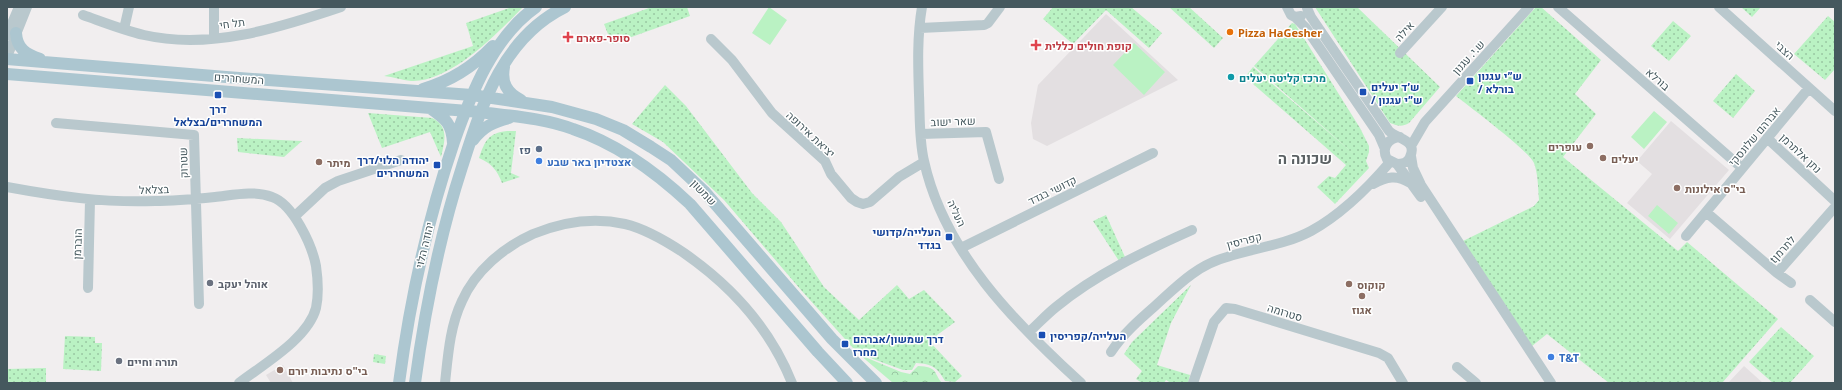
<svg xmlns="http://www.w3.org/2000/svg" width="1842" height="390" viewBox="0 0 1842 390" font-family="'Noto Sans',Heebo,sans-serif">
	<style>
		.education { fill: #e3dfe1 }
		.green { fill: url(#green-dots) }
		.forest { fill: url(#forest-crowns) }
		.pitch { fill: #baf2c3 }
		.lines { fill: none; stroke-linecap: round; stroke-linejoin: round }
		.minor { stroke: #b9c8cd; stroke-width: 10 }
		.major { stroke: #acc6d0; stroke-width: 12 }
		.food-dot { fill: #e8710a; stroke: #fff; stroke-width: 1.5 }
		.health-dot { fill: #e0444e; stroke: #fff; stroke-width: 1.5 }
		.culture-dot { fill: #0f9aa8; stroke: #fff; stroke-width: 1.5 }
		.transit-dot { fill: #1a4fb4; stroke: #fff; stroke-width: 1.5 }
		.education-dot { fill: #8d6e63; stroke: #fff; stroke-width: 1.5 }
		.service-dot { fill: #5c6f8a; stroke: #fff; stroke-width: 1.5 }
		.shop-dot { fill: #3f7fe0; stroke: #fff; stroke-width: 1.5 }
		.worship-dot { fill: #6b7280; stroke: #fff; stroke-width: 1.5 }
		.labels { text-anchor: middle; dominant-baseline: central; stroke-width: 3; stroke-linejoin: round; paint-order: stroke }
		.street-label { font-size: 11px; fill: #45585e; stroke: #fff }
		.food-label { font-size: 11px; font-weight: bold; fill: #c56008; stroke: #fff; text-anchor: start }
		.health-label { font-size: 11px; font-weight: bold; fill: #be3a42; stroke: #fff; text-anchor: start }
		.transit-label { font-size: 11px; font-weight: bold; fill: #164399; stroke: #fff; text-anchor: start }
		.culture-label { font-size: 11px; font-weight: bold; fill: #0d838f; stroke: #fff; text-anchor: start }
		.education-label { font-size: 11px; font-weight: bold; fill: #785e54; stroke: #fff; text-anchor: start }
		.service-label { font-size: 11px; font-weight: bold; fill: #4e5e75; stroke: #fff; text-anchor: end }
		.shop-label { font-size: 11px; font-weight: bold; fill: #366cbe; stroke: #fff; text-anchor: start }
		.worship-label { font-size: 11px; font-weight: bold; fill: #5b616d; stroke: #fff; text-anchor: start }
		.district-label { font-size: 15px; font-weight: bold; fill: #5b6164; stroke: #fff }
	</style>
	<defs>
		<pattern id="green-dots" width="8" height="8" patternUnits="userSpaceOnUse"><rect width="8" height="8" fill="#baf2c3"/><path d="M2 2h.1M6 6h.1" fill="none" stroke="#99c7a2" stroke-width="1.8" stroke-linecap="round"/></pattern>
		<pattern id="forest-crowns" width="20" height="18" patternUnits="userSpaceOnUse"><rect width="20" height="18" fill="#baf2c3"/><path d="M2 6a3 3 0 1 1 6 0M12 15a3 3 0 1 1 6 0" fill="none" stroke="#99c7a2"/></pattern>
	</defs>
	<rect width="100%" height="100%" fill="#f1eeef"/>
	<path class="education" d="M 1106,14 L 1178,80 L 1047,146 L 1033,139 L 1031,123 L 1038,85 Z
		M 1671,121 L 1729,170 L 1670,239 L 1627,203 L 1652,174 L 1637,161 Z
		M 283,365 L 293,383 L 271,383 L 266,375 Z
		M 1744,366 L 1763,383 L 1728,383 Z"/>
	<path class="green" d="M 512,7 L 523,7 C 498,33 450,83 411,81 C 402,80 393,77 384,76 L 473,46 L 466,23 Z
		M 652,7 L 687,7 L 690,16 L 612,44 L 604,24 Z
		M 1053,7 L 1131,7 L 1162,33 L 1149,48 L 1106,10 L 1073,44 L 1043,19 Z
		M 1169,7 L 1189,7 L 1223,38 L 1214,48 Z
		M 1315,7 L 1357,7 L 1440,87 L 1409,123 C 1402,127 1398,126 1390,123 Z
		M 1536,7 L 1541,7 L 1601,60 L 1575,94 L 1596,114 L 1563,157 L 1678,251 L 1687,242 L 1778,319 L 1722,383 L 1609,383 L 1547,334 L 1532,346 L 1463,241 L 1534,206 L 1539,200 C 1538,187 1538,174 1534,163 C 1529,151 1470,107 1456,96 Z
		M 1741,7 L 1761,7 L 1752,17 Z
		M 1828,16 L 1835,22 L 1835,69 L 1825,80 L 1794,54 Z
		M 1673,21 L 1691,36 L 1669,61 L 1651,46 Z
		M 1292,23 L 1295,24 L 1360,128 L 1369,146 L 1369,152 L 1366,161 L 1369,168 L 1335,204 L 1317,187 L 1329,176 L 1335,178 L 1346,165 L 1245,77 L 1253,67 L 1355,155 L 1254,66 Z
		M 1736,74 L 1755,91 L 1733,118 L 1713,101 Z
		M 665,85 L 686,106 L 752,193 L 781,222 L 824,287 L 859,320 L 897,285 L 909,299 L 924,290 L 955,322 L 929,341 L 962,376 L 955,382 L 945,381 C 937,367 932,364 916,363 L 912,370 L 903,370 L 873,359 L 853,348 L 801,290 L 724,200 L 663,142 L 632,124 Z
		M 368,113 L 432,118 C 449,126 445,141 441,157 L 430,132 L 382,148 Z
		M 507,131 L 516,131 L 511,173 L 520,177 L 502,183 C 497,170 492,164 479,158 C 485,141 488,133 507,131 Z
		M 237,138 L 302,141 L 284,157 L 238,152 Z
		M 1106,215 L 1125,257 L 1119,261 L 1093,221 Z
		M 1191,285 L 1171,323 L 1157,365 L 1190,375 L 1188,383 L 1171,383 L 1166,380 L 1164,383 L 1142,383 L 1136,379 L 1142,371 L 1124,354 L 1132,342 Z
		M 1781,327 L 1814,356 L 1790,383 L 1773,383 L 1749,362 Z
		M 65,336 L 95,337 L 95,343 L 102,343 L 101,371 L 63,369 Z
		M 374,354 L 386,356 L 385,364 L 373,362 Z
		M 46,368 L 46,383 L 7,383 L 7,369 Z"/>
	<path class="forest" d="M 860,355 L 901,372 L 910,374 L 918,366 C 938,367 933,372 942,383 L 893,383 Z"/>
	<path class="pitch" d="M 769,7 L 787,20 L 770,45 L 752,33 Z
		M 1134,43 L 1165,72 L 1144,95 L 1113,65 Z
		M 1654,111 L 1667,122 L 1644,149 L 1631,137 Z
		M 1657,205 L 1678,223 L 1669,234 L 1648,216 Z"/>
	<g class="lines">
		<path class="minor" d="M 214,7 L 214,38
			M 922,7 C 917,36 918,66 919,95 C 920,117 919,140 924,161 C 944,252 1015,323 1081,383
			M 1287,7 L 1291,15 L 1295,17 L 1301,16
			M 1558,7 L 1742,168
			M 1719,7 L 1835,111
			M 1307,8 L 1311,17 L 1389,131 C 1397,139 1418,140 1410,157 C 1408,162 1403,164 1397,164 L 1387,159 C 1381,148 1388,138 1400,137
			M 83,15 C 103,22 123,30 144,35 C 210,50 279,28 341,7
			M 1295,17 L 1306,28 L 1379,135 L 1385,149
			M 920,28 L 984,25 L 988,23 L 1000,7
			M 124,29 L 129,7
			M 7,35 L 19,7
			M 711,39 L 732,60 L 772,113 L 825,161 L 831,174 L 851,198 L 857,202 L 863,204 L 870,202 L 899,177 L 924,162
			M 1400,53 L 1442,7
			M 7,57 L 27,7
			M 56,123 L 194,135 L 199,304
			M 921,134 L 986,132 L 999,179
			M 1767,138 L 1835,201
			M 1411,146 L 1425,122 L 1529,7
			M 1411,156 L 1413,168 L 1421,185 L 1551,383
			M 1397,164 L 1421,197
			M 1373,184 C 1386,177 1397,174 1410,183
			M 7,187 C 56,196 104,203 155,201 C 175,201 195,199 215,197 C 233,195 254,190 272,197 C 293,204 312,245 316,266 C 318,280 319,294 316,308 C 308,339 262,365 239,383
			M 1706,212 L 1777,273 L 1835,207
			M 295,216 L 325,188 L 338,181 L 401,160
			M 1686,236 L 1809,88
			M 961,248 L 1153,153
			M 1777,273 L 1791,283
			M 88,288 L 90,200
			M 1810,300 L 1835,322
			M 1029,332 C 1038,324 1046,315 1056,307 C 1096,274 1145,251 1192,230
			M 1111,352 C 1123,334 1139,320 1155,306 C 1177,286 1197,265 1227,257 C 1254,248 1285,245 1311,231 C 1342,214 1367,189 1390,162
			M 1457,367 L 1476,383
			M 445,383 C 448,355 450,326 462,301 C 475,271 504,247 533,234 C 562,222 594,217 625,224 C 646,229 666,241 684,253 C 733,287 770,328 792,383
			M 1193,383 L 1214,322 L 1226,308 L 1235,309 L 1379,353 L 1388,358 L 1403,383"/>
		<path class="major" d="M 16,33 C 17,49 26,54 40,59
			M 7,59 L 226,77 L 472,95 L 552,107 L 596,119 L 623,130 L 651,147 L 671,160 L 704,191 L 832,339 L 876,383
			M 504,67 C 501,83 507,93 521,100
			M 7,74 L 480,112 C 511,116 544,118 573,129 C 618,144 656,172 690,204 L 818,352 L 847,383
			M 423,89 C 451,81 473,67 493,46
			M 430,108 C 446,119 452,124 453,143
			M 473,140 C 483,127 493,122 509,118
			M 399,383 C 410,300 427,221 454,142 C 471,94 493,37 536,7
			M 415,383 C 425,309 439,238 462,167 C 482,105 502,38 565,7"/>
	</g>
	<circle class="food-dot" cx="1230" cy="32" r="4"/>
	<g class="health-dot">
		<path d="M566 31h4v4h4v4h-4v4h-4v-4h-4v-4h4z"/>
		<path d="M1034 39h4v4h4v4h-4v4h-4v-4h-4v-4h4z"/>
	</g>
	<circle class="culture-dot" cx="1231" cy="77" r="4"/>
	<g class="transit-dot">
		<rect x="1466" y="77" width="8" height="8" rx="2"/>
		<rect x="1359" y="88" width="8" height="8" rx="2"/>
		<rect x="214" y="91" width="8" height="8" rx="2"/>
		<rect x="433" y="161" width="8" height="8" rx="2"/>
		<rect x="945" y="233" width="8" height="8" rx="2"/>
		<rect x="1038" y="331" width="8" height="8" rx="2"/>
		<rect x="841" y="340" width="8" height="8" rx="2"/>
	</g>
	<g class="education-dot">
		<circle cx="1590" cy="146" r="4"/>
		<circle cx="1603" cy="158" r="4"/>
		<circle cx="319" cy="162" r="4"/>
		<circle cx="1677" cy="188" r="4"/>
		<circle cx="1349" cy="284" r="4"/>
		<circle cx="1362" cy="296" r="4"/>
		<circle cx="280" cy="370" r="4"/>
	</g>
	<circle class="service-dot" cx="539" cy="149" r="4"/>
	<g class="shop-dot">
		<circle cx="539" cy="161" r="4"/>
		<circle cx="1551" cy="357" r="4"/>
	</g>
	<g class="worship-dot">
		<circle cx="210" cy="283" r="4"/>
		<circle cx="119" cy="361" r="4"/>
	</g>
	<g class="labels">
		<g class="street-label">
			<text transform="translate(232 23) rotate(-8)">תל חי</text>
			<text transform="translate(1404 31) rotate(-48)">אילה</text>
			<text transform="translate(1785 50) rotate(42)">הצבי</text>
			<text transform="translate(1468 57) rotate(-48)">ש.י. עגנון</text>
			<text transform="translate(239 78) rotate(4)">המשחררים</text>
			<text transform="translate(1658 79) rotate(41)">בורלא</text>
			<text transform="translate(953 121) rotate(-2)">שאר ישוב</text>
			<text transform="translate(811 134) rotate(43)">יציאת אירופה</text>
			<text transform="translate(1754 136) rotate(-50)">אברהם שלונסקי</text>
			<text transform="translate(1801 153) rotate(43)">נתן אלתרמן</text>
			<text transform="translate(183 163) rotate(-92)">שטרוק</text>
			<text transform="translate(154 189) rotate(-2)">בצלאל</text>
			<text transform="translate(1052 190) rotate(-26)">קדושי בגדד</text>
			<text transform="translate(704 192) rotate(46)">שמשון</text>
			<text transform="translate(957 213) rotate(65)">העליה</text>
			<text transform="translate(1244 240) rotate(-15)">קפריסין</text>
			<text transform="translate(77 244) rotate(-88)">הוברמן</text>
			<text transform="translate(424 245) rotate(-77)">יהודה הלוי</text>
			<text transform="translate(1782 249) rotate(-48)">tלתרמן</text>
			<text transform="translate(1285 312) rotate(17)">סטרומה</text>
		</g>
		<g class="food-label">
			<text x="1238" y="32">Pizza HaGesher</text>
		</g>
		<g class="health-label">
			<text x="576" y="37">סופר-פארם</text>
			<text x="1045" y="45">קופת חולים כללית</text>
		</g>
		<g class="transit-label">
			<text x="1478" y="75">ש״י עגנון<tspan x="1478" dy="13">/ בורלא</tspan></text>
			<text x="1371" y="86">ש׳ד יעלים<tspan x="1371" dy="13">/ ש״י עגנון</tspan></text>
			<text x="218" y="108" text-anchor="middle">דרך<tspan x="218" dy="13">המשחררים/בצלאל</tspan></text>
			<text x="429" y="159" text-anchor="end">יהודה הלוי/דרך<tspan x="429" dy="13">המשחררים</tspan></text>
			<text x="941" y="231" text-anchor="end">העלייה/קדושי<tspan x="941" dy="13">בגדד</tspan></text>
			<text x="1050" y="335">העלייה/קפריסין</text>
			<text x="853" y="338">דרך שמשון/אברהם<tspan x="853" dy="13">מחרז</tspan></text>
		</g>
		<g class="culture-label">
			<text x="1239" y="77">מרכז קליטה יעלים</text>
		</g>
		<g class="education-label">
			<text x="1582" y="146" text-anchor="end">עופרים</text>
			<text x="1611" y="158">יעלים</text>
			<text x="327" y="162">מיתר</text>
			<text x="1685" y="188">בי"ס אילונות</text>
			<text x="1357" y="284">קוקוס</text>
			<text x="1362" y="309" text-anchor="middle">אגוז</text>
			<text x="288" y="370">בי"ס נתיבות יורם</text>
		</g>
		<g class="service-label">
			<text x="531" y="149">פז</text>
		</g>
		<g class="shop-label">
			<text x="547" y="161">אצטדיון באר שבע</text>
			<text x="1559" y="357">T&amp;T</text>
		</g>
		<g class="worship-label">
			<text x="218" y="283">אוהל יעקב</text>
			<text x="127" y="361">תורה וחיים</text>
		</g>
		<g class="district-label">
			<text x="1305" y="158">שכונה ה</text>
		</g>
	</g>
	<rect width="1842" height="390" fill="none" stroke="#45585e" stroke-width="16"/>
</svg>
